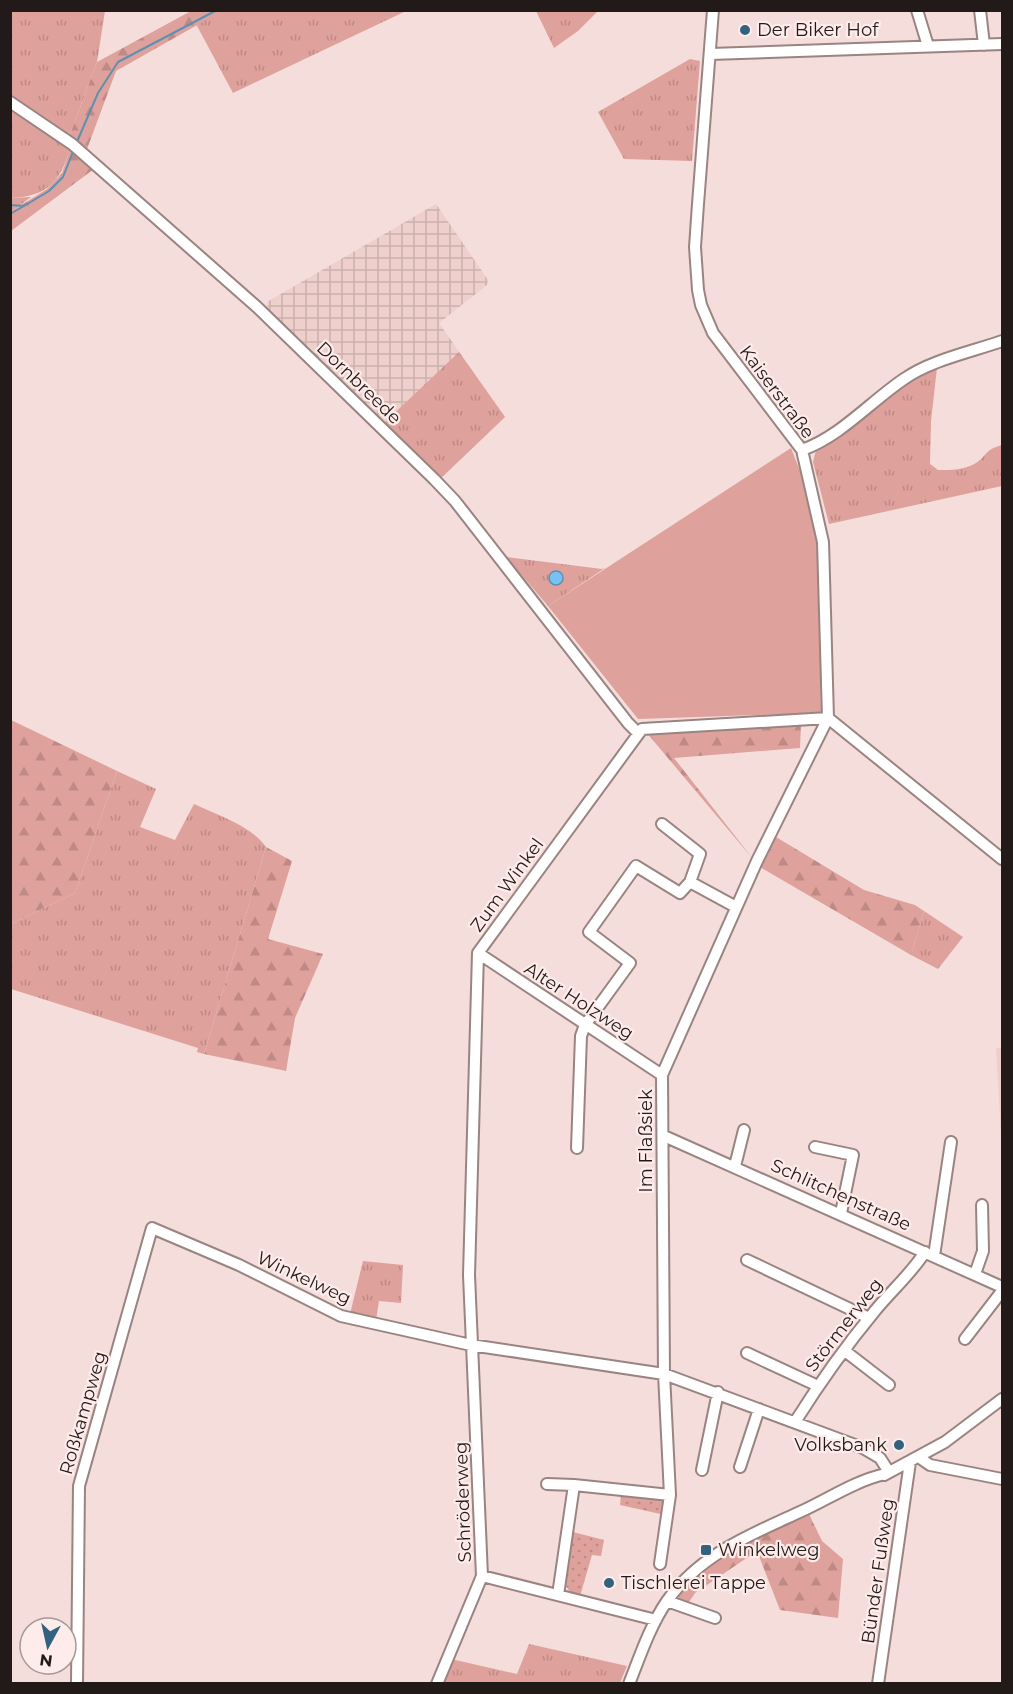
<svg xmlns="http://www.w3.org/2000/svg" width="1013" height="1694" viewBox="0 0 1013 1694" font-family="Montserrat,sans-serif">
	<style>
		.built { fill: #eecfcc }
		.industrial { fill: url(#industrial-grid) }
		.grass { fill: url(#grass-tufts) }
		.forest { fill: url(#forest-firs) }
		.wetland { fill: url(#wetland-marsh) }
		.park { fill: url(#park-dots) }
		.pitch { fill: #dfa19b }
		.water { fill: #78c2f2; stroke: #5e90b1; stroke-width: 1.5 }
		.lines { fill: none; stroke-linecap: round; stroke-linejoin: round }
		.stream { stroke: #5e90b1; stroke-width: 2 }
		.minor-casing { stroke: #998482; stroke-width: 14 }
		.minor { stroke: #fff; stroke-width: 10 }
		.poi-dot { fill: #326280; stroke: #feecea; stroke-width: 2 }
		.labels { text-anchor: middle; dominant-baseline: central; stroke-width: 4.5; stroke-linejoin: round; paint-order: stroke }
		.poi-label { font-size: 18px; fill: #221a19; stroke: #feecea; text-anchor: start }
		.street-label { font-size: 18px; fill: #221a19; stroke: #feecea }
	</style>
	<defs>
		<pattern id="industrial-grid" width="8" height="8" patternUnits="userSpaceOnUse" patternTransform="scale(1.5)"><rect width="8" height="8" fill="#eecfcc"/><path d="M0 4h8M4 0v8" fill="none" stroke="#ccb1af"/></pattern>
		<pattern id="grass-tufts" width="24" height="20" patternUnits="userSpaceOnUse" patternTransform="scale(1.5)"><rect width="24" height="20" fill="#dfa19b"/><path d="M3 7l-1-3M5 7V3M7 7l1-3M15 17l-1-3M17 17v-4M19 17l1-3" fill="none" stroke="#bf8a85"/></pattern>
		<pattern id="forest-firs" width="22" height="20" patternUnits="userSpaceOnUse" patternTransform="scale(1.5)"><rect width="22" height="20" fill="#dfa19b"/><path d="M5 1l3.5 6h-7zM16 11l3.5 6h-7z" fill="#bf8a85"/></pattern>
		<pattern id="wetland-marsh" width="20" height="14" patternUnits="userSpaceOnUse" patternTransform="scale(1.5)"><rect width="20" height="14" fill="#dfa19b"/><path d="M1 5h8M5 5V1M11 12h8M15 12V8" fill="none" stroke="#bf8a85"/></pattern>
		<pattern id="park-dots" width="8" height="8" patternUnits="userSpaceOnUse" patternTransform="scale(1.5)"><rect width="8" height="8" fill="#dfa19b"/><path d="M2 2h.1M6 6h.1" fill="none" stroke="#bf8a85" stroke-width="1.8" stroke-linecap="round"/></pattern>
	</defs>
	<rect width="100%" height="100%" fill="#f4dddb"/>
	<path class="built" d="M 996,1048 L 1002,1048 L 1002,1133 L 1001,1133 Z"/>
	<path class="industrial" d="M 436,204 L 488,280 L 487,285 L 439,323 L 505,417 L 439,480 L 268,311 L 267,302 Z"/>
	<path class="grass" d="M 11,11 L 105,11 L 97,62 L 69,137 L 11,97 Z
		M 222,11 L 406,11 L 233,93 L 196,24 Z
		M 536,11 L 598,11 L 578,31 L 554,48 Z
		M 690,59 L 700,61 L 692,161 L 624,159 L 598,112 Z
		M 11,109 L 70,150 C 59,183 47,196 11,198 Z
		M 459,352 L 505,417 L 439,480 L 383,424 Z
		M 937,368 L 931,421 L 930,464 L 938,470 C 950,470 965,470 976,463 C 988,455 984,450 1002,445 L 1002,486 L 829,524 L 813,462 L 816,450 L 911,379 Z
		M 506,557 L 602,569 L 605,568 L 548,606 Z
		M 117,771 L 156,789 L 140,827 L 175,840 L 194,804 C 217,815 252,826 266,847 L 204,1054 L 197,1052 L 198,1048 L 11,989 L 11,924 L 75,893 Z
		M 924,911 L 963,937 L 938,969 L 911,955 Z
		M 363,1261 L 403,1265 L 401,1303 L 379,1301 L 376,1320 L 350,1314 Z
		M 529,1644 L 627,1666 L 620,1683 L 439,1684 L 451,1659 L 517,1674 Z"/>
	<path class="forest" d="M 191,11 L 222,11 L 116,71 L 87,149 L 69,137 L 97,62 Z
		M 70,150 L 94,169 L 11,231 L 10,212 L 47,189 L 62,173 Z
		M 11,720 L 117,771 L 75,893 L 11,924 Z
		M 801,724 L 800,748 L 674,758 L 753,859 L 646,732 Z
		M 776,837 L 864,890 L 915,905 L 924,911 L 911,955 L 760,867 Z
		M 266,847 L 292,861 L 268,939 L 323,954 L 295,1018 L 286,1071 L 204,1054 Z
		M 809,1514 L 822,1541 L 843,1559 L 838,1618 L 780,1610 L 757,1551 L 695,1593 L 687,1605 L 673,1600 L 701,1569 L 752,1539 Z"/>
	<path class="wetland" d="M 31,197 L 11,212 L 11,198 Z"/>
	<path class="park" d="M 621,1495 L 668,1500 L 665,1515 L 620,1505 Z
		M 573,1532 L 604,1540 L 601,1556 L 592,1555 L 580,1596 L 571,1593 L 565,1585 Z"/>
	<path class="pitch" d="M 791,448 L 800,471 L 818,546 L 821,713 L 638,719 L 548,606 Z"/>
	<path class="water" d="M549 578a7 7 0 1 1 14 0a7 7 0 1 1-14 0Z"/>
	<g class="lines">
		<path class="stream" d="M 76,144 L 98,93 L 118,62 L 217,10
			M 10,205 L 24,206 L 49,191 L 63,177 L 74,149
			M 10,214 L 24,206"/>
		<defs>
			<path id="minor" d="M 713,10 L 698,204 L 695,247 L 698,290 L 701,305 L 713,333 L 802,450 L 823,542 L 828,718 L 1002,859
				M 917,10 L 928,46
				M 980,10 L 984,45
				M 710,54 L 1002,44
				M 10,102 L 72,144 L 257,307 L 434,479 L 455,501 L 628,723 L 638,733
				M 802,450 C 841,436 870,402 904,379 C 931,360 971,352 1002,341
				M 662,824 L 700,854 L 690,882
				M 478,953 L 662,1075
				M 664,1136 L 1002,1287
				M 815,1147 L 853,1155 L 841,1213
				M 577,1148 L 581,1036 L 585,1025 L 630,963 L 589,932 L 636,866 L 680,893 L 690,882 L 736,907
				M 735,1166 L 744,1130
				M 934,1256 L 951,1142
				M 747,1260 L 869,1318
				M 975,1274 L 983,1251 L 982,1205
				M 965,1339 L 1002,1291
				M 845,1351 L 889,1385
				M 747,1353 L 818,1386
				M 795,1422 C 819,1384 845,1347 874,1312 C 890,1292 911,1274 925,1252
				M 920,1458 L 930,1465 L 1002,1479
				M 740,1467 L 759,1409
				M 702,1470 L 718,1392
				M 884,1475 L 945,1442 L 1002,1399
				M 547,1484 L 574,1485
				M 482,1576 L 656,1620
				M 558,1595 L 574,1485 L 670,1495
				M 667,1601 L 715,1618
				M 77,1684 L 79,1486 L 152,1228 L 239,1265 L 341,1316 L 471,1345 L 664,1374 L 863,1448 L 880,1458 L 889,1472
				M 437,1684 L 482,1576 L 469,1275 L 478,953 L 642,729 L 828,718 L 757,861 L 662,1075 L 664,1374 L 670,1495 L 660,1564
				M 629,1684 C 640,1656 650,1626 667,1601 C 700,1554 752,1534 802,1511 C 830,1498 855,1481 885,1474
				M 878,1684 L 910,1462"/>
		</defs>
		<use href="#minor" class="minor-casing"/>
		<use href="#minor" class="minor"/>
	</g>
	<g class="poi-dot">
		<circle cx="745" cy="30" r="6"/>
		<circle cx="899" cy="1445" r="6"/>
		<rect x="700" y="1544" width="12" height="12" rx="3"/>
		<circle cx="609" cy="1583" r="6"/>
	</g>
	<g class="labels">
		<g class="poi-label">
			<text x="757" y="30">Der Biker Hof</text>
			<text x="887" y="1445" text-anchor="end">Volksbank</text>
			<text x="718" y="1550">Winkelweg</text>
			<text x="621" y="1583">Tischlerei Tappe</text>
		</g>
		<g class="street-label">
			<text transform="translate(359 383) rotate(44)">Dornbreede</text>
			<text transform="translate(777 392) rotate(53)">Kaiserstraße</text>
			<text transform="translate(507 885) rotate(-54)">Zum Winkel</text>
			<text transform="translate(579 1001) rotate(33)">Alter Holzweg</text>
			<text transform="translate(646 1141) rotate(-90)">Im Flaßsiek</text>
			<text transform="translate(841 1195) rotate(24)">Schlitchenstraße</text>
			<text transform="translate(304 1278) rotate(25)">Winkelweg</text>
			<text transform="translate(844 1325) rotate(-52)">Störmerweg</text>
			<text transform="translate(83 1413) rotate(-74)">Roßkampweg</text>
			<text transform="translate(463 1502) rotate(-92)">Schröderweg</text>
			<text transform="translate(878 1571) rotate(-82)">Bünder Fußweg</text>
		</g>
	</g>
	<rect width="1013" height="1694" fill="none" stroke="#221a19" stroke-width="24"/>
	<g transform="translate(48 1646) rotate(188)"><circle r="28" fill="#feecea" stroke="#a69896" stroke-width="1.5"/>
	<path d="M0-4.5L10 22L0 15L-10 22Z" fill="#326280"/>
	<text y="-9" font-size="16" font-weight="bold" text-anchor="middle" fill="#221a19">N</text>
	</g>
</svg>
